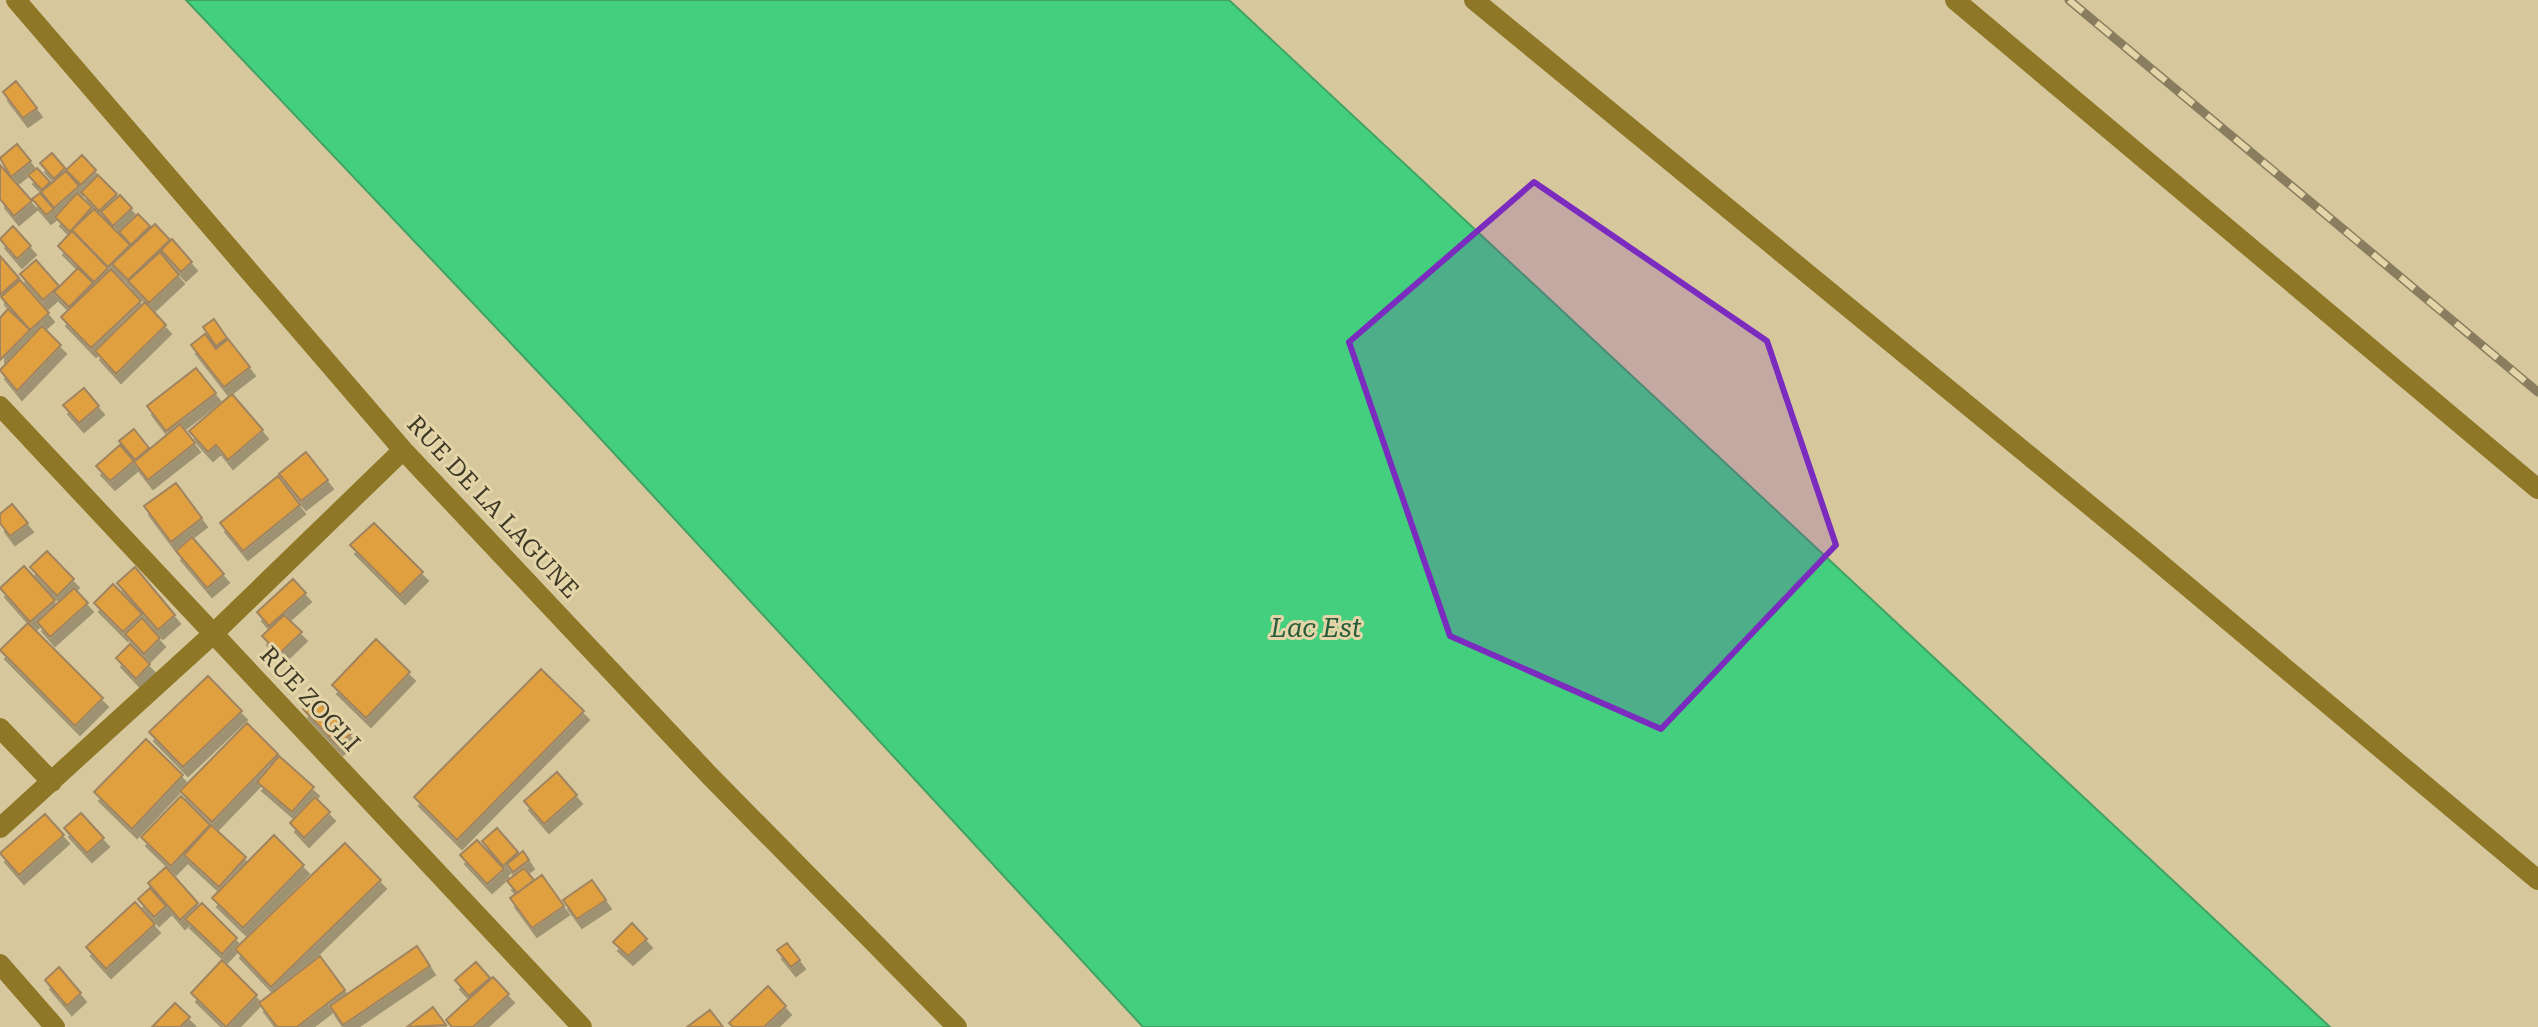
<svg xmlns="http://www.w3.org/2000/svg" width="2538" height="1027" viewBox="0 0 2538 1027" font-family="'Roboto Serif',serif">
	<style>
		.water { fill: #43cf7d; stroke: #42a263; stroke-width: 2 }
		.building { fill: #e1a040; stroke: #a08460; stroke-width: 2; filter: url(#shadow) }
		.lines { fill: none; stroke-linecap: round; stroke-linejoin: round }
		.minor { stroke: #8e7726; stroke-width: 20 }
		.rail-casing { stroke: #887e5f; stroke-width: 9 }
		.rail { stroke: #e3d5a8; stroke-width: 6; stroke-dasharray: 18; stroke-linecap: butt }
		.marked { fill: #7b2cbf; fill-opacity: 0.2; stroke: #7b2cbf; stroke-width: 6; stroke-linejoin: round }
		.labels { text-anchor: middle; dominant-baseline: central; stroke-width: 6; stroke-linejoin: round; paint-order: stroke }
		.street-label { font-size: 24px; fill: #3e3826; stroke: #e3d5a8 }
		.water-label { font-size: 26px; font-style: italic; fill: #285c3b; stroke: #e3d5a8 }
	</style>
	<defs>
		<filter id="shadow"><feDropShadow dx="5" dy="9" stdDeviation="0" flood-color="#0004"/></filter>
	</defs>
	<rect width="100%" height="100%" fill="#d6c89c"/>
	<path class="water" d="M 186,0 L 1229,0 L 2330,1027 L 1143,1027 L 575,411 Z"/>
	<path class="building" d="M 16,81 L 37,108 L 23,118 L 3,92 Z
		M 17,144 L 31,161 L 11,177 L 0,158 Z
		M 52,153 L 65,168 L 54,179 L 40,163 Z
		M 82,155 L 96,170 L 81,185 L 66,170 Z
		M 0,165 L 32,201 L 14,216 L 0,199 Z
		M 37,168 L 50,182 L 42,190 L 28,175 Z
		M 66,171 L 79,186 L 54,208 L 41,192 Z
		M 98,175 L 117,194 L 99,211 L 81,192 Z
		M 40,193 L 54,209 L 46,215 L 32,199 Z
		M 77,193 L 92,207 L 70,232 L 55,217 Z
		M 120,195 L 132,208 L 113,226 L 101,212 Z
		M 94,209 L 130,245 L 108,267 L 72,230 Z
		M 138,214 L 150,226 L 131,245 L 119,232 Z
		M 155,224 L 170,240 L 128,280 L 112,264 Z
		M 13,226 L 31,246 L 17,259 L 0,239 Z
		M 72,231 L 108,268 L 94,282 L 58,246 Z
		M 172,239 L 192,262 L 181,272 L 161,250 Z
		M 160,252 L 179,275 L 149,303 L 128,281 Z
		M 0,256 L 19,278 L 0,295 Z
		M 36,260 L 59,286 L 43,300 L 20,274 Z
		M 78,268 L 93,283 L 69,307 L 54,292 Z
		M 111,269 L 141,301 L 91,348 L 61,317 Z
		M 20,280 L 49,313 L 30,330 L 1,297 Z
		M 145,302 L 166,325 L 116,374 L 95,351 Z
		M 8,309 L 30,330 L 0,360 L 0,318 Z
		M 214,319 L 227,338 L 216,346 L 203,327 Z
		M 42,326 L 61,345 L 17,391 L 0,370 Z
		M 205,334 L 216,349 L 228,339 L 250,367 L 224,387 L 191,345 Z
		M 196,368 L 216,393 L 166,431 L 147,406 Z
		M 84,388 L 99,406 L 79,423 L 63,405 Z
		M 232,394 L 263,430 L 228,460 L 216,445 L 208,452 L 189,431 Z
		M 180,424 L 195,443 L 148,480 L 134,462 Z
		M 134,429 L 149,448 L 135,460 L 119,441 Z
		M 120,445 L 134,461 L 110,481 L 96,466 Z
		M 306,452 L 328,480 L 301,501 L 279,474 Z
		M 278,476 L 300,505 L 243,551 L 220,523 Z
		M 176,483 L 202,518 L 171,542 L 144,506 Z
		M 12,504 L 28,523 L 10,536 L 0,523 L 0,514 Z
		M 374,523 L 423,572 L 400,595 L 350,545 Z
		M 192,537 L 224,574 L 207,588 L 176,551 Z
		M 47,551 L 74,579 L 57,596 L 30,567 Z
		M 24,566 L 55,600 L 30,622 L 0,588 Z
		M 135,567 L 175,615 L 158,630 L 117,583 Z
		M 293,579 L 306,593 L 269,626 L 257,612 Z
		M 113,584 L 142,614 L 123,632 L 94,603 Z
		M 74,588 L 88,603 L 50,637 L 37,622 Z
		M 284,615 L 302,632 L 279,654 L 262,636 Z
		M 142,618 L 160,638 L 144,654 L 125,634 Z
		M 28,623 L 103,698 L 75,726 L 0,650 Z
		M 376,639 L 410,672 L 366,718 L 332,685 Z
		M 130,644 L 150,664 L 136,679 L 116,658 Z
		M 541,669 L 584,711 L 457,840 L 414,797 Z
		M 208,676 L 242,711 L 183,767 L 149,732 Z
		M 315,698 L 351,734 L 338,746 L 303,709 Z
		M 247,723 L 278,754 L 212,822 L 180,791 Z
		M 146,739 L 183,775 L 132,829 L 94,792 Z
		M 279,756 L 314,787 L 292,812 L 257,782 Z
		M 557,772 L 577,795 L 544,824 L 524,801 Z
		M 181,796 L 210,825 L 171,866 L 141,837 Z
		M 315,797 L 330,812 L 304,838 L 290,823 Z
		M 81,813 L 104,838 L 87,853 L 64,828 Z
		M 45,814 L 64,835 L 19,875 L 0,853 Z
		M 211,825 L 246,857 L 219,887 L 184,855 Z
		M 497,828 L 518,852 L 503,866 L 482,841 Z
		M 274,835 L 304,865 L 243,928 L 212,898 Z
		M 477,840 L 504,869 L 487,884 L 460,855 Z
		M 345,843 L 381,880 L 271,987 L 235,949 Z
		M 523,851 L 529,860 L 513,872 L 507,864 Z
		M 166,867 L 198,903 L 180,920 L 148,883 Z
		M 524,868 L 534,880 L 517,893 L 507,881 Z
		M 542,875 L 564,906 L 532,928 L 510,898 Z
		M 592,880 L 606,900 L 577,919 L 563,900 Z
		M 150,888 L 166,906 L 154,917 L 138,899 Z
		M 135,902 L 155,924 L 106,969 L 86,947 Z
		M 202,903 L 237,938 L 222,954 L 185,919 Z
		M 632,923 L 647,939 L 628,956 L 613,942 Z
		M 787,943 L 800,960 L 791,967 L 777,950 Z
		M 417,946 L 430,966 L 343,1025 L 330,1006 Z
		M 320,956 L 345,990 L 297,1027 L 277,1027 L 259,1003 Z
		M 222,960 L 257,995 L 226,1027 L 191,993 Z
		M 476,962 L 490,978 L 469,996 L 455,980 Z
		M 59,967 L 81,993 L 67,1006 L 45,980 Z
		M 493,977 L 509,994 L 473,1027 L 452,1027 L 446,1020 Z
		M 768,986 L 786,1006 L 764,1027 L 733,1027 L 729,1023 Z
		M 175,1003 L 190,1017 L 180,1027 L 152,1027 Z
		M 433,1007 L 446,1025 L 407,1027 Z
		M 710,1010 L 723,1027 L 687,1027 Z"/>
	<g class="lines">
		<path class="minor" d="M 16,0 L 403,450 L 709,775 L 957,1027
			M 1474,0 L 2144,550 L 2538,880
			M 1955,0 L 2538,489
			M 0,406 L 582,1027
			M 0,728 L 52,782
			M 0,828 L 213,634 L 403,450
			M 0,964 L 55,1027"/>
		<defs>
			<path id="rail" d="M 2069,0 L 2538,392"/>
		</defs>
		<use href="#rail" class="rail-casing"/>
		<use href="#rail" class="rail"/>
	</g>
	<path class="marked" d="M 1534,182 L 1767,341 L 1836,545 L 1661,729 L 1450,636 L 1349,342 Z"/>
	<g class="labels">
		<g class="street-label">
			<text transform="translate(493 507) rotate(47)">RUE DE LA LAGUNE</text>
			<text transform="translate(310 699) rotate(47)">RUE ZOGLI</text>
		</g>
		<g class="water-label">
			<text x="1316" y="628">Lac Est</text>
		</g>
	</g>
</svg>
